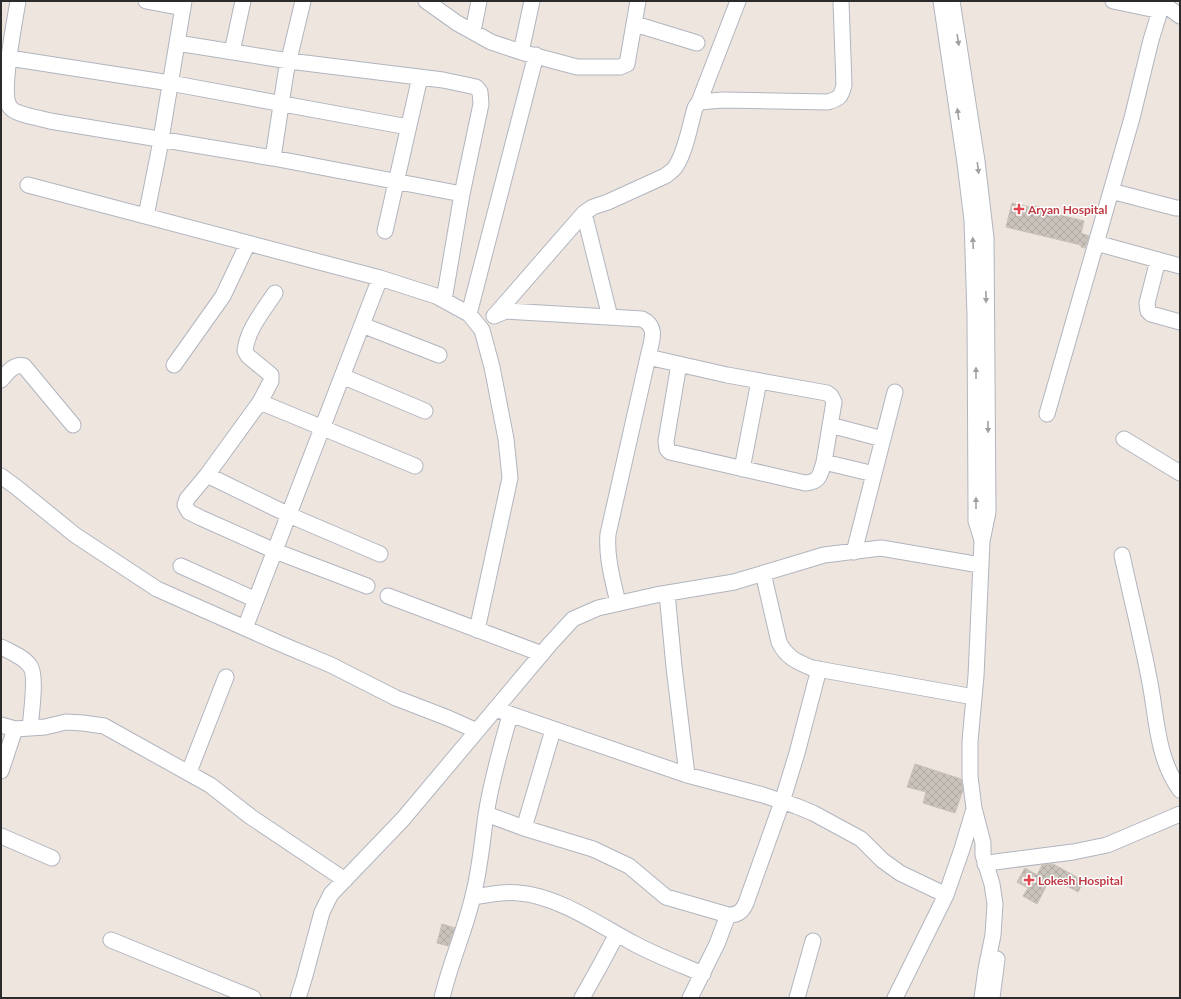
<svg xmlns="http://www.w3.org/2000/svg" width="1181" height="999" viewBox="0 0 1181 999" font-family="Lato,sans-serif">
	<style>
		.building { fill: url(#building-cross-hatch); stroke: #c9c0b7 }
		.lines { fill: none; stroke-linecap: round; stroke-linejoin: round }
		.minor-casing { stroke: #b1b5bf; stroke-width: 17 }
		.minor { stroke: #fff; stroke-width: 15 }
		.oneway { fill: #a0a0a0 }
		.health-dot { fill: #e0444e; stroke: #fff; stroke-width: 1.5 }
		.labels { text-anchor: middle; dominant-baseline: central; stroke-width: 3; stroke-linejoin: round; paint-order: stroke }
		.health-label { font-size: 12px; font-weight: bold; fill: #be3a42; stroke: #fff; text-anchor: start }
	</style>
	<defs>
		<pattern id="building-cross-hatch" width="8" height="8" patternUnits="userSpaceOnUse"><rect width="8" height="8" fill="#c9c3bc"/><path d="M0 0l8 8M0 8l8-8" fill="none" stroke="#ada8a2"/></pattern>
	</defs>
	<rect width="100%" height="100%" fill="#ede5de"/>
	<path class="building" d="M 1012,203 L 1030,207 L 1031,205 L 1040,207 L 1040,210 L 1084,221 L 1081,233 L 1089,236 L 1085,248 L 1081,247 L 1081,245 L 1006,227 Z
		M 915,764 L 961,779 L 963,790 L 955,813 L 923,803 L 926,792 L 907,787 Z
		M 1053,864 L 1084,881 L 1078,892 L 1051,877 L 1037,904 L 1023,896 L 1028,888 L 1017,882 L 1025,868 L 1037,875 L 1042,865 Z
		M 442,924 L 455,928 L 448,946 L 437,943 Z"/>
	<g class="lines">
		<defs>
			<path id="minor" d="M 18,1 C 15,20 0,94 10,107 C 15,115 41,118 50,121 L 273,158 L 462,194
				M 146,1 L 183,8
				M 426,1 L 457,23 L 491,42 L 521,52 L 577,67 L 620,67 L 627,64 L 638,1
				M 941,1 L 965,163 L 972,220 L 975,315 L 976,508 L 976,521 L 982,540
				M 952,1 L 977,161 L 986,238 L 988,512 L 982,541 L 976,676 L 970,741 L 970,777 L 974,808 L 983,843 L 983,855 L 992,884 L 995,904 L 993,935 L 986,969 L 982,998
				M 1113,1 L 1161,11
				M 1162,3 L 1180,16
				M 635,24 L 697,43
				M 473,31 L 479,1
				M 177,43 L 289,61 L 443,80 L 462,84 L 476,87 L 480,92 L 481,104 L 462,194 L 444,300
				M 232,52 L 243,1
				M 521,52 L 532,1
				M 9,58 L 170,83 L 408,127
				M 699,102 L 738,1
				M 273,158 L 286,72 L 303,1
				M 28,185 L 380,278 L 436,296 L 469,314 L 482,330 L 492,367 L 506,439 L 510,478 L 477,630
				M 1111,191 L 1176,208 L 1180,208
				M 584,213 L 610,317
				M 146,216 L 159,151 L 184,1
				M 385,231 L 420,77
				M 1096,243 L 1180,266
				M 1158,260 L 1147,303 L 1148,311 L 1151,314 L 1180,322
				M 275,293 C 263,311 247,330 245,351 L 248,356 L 271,375 L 271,381 L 260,402 L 207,475 L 187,499 L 185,505 L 189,512 L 201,518 L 275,551 L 367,586
				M 469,314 L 536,55
				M 495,315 L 584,213 L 593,207 L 608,202 L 665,176 C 669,173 674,170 676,166 C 686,150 690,125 695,108 L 699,102 L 723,100 L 828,102 C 840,98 841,97 844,85 L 841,1
				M 494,316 L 506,311 L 642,319 C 659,327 651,342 648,357 L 608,534 C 606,557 613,581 618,603
				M 362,325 L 439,355
				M 648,357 L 727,375 L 827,393 L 831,396 L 834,402 L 824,462 L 874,474
				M 679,364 L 666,441 L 667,449 L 670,452 L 805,483 C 820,482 820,475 824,462
				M 174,365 L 223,296 L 248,243
				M 342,376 L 425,411
				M 1,380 C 7,373 14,363 24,366 L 73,425
				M 260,402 L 415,466
				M 1047,414 L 1132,118 L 1151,40 L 1163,1
				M 830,425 L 883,439
				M 1124,439 L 1180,473
				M 742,469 L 759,381
				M 207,475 L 289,515 L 380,554
				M 1,476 L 16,487 L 75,535 L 157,589 L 281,644 L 331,665 L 396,698 L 448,718 L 477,731
				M 854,552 L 895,392
				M 1122,555 C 1131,597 1142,640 1150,683 C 1157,720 1157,758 1180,790
				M 181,566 L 256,600
				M 763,573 L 779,642 C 786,657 797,662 812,668 L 974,697
				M 667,593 L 674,667 L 687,775
				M 388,596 L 542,654
				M 245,628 L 380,278
				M 1,647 C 11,652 24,657 30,666 C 37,674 31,716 30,728
				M 495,709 L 687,775 L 763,795 L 796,806 L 813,813 L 861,839 L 882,860 L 900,873 L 946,895
				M 1,725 L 15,729 L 45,727 L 66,722 L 83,723 L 104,726 L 210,785 L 251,817 L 345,880
				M 1,771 L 15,729
				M 189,772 L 226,677
				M 486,814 L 524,828 L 593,849 L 629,866 L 666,897 L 728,915 C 738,915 742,912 746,903 L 782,802 L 797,753 L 819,669
				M 524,828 L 553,730
				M 1,836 L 52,858
				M 985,864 L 995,862 L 1073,852 L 1107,845 L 1180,814
				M 473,897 C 488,895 504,891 519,893 C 558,896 599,925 633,943 C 655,955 679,964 703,974
				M 111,940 L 253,998
				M 298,998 L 304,979 L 322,912 L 331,894 L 403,819 L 550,644 L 573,619 L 598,608 L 656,595 L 734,582 L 824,555 L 881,548 L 980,565
				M 442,998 C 450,963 465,931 473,896 C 480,869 482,842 486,815 C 491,781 501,748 510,715
				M 582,998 L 601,964 L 617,934
				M 690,998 L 717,944 L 728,915
				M 797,998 L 813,941
				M 895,998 L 946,895 L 962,849 L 974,809
				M 992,998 L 997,959"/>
		</defs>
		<use href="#minor" class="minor-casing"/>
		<use href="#minor" class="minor"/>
	</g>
	<defs><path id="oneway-solid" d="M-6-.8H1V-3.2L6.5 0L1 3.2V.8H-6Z"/></defs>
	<g class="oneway">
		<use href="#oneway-solid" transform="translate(958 40) rotate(81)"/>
		<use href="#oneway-solid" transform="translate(958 114) rotate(-98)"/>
		<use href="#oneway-solid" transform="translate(978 168) rotate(83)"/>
		<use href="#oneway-solid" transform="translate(973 243) rotate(-93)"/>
		<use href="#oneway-solid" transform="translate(986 297) rotate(89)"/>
		<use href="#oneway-solid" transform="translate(976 373) rotate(-90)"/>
		<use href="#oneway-solid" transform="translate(988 427) rotate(89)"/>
		<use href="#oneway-solid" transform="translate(976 503) rotate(-90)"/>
	</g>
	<g class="health-dot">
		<path d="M1017 203h4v4h4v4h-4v4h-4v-4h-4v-4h4z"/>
		<path d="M1027 874h4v4h4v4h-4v4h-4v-4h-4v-4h4z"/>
	</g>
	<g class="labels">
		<g class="health-label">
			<text x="1028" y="209">Aryan Hospital</text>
			<text x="1038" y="880">Lokesh Hospital</text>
		</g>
	</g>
	<rect width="1181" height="999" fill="none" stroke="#2b2b2b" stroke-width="4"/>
</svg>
